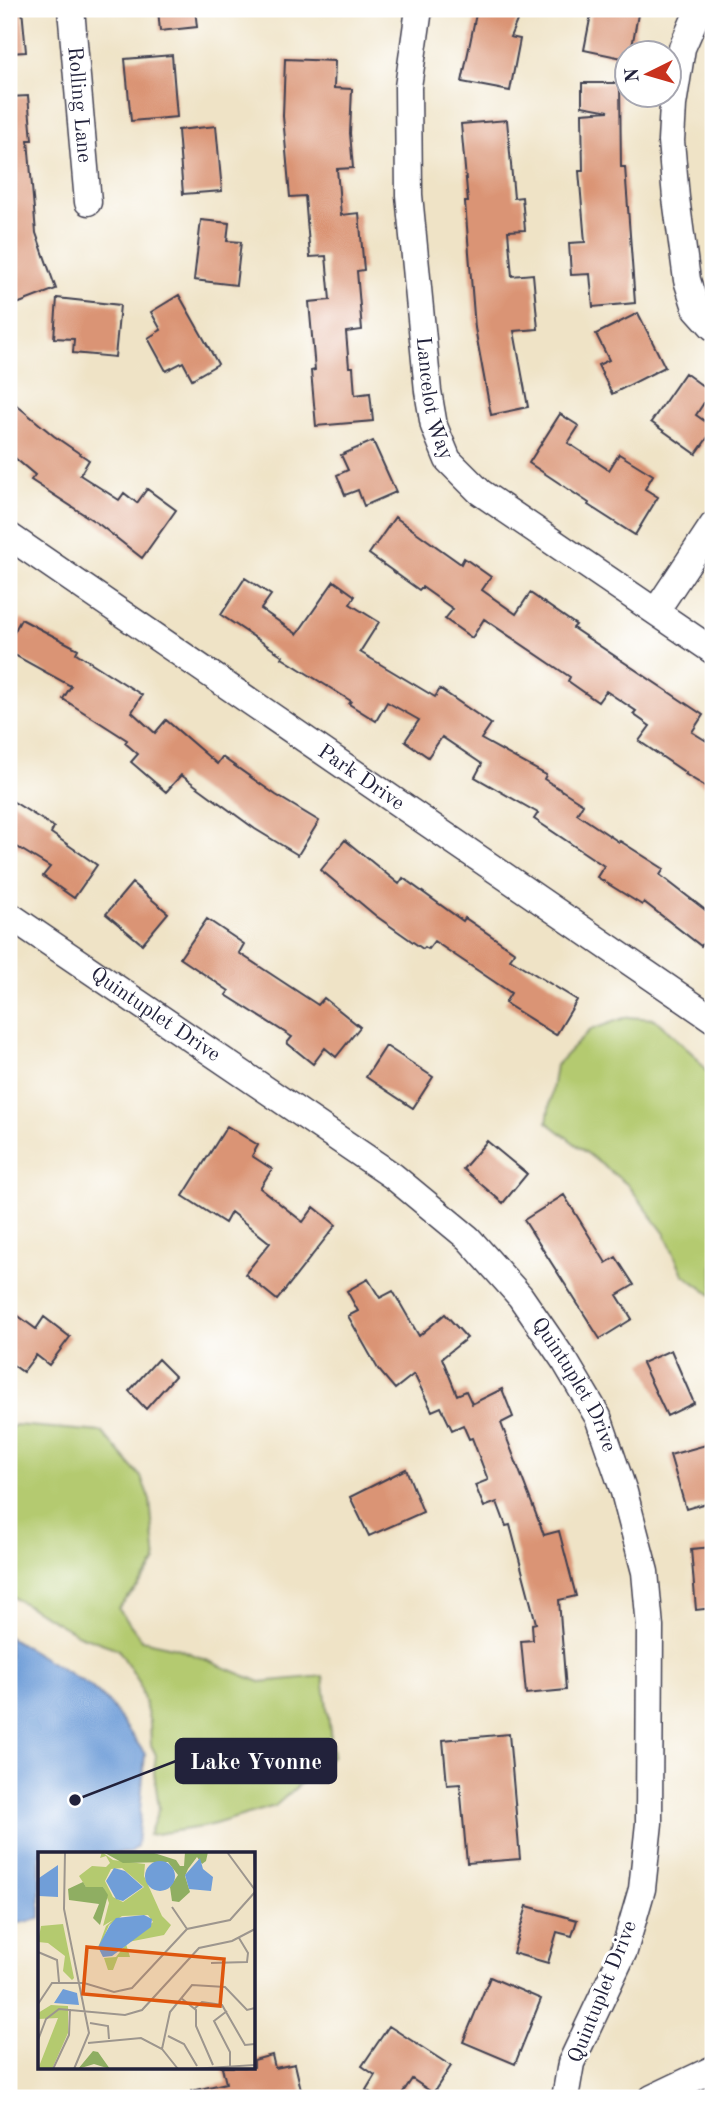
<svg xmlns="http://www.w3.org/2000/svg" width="722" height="2107" viewBox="0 0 722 2107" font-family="'Old Standard TT',serif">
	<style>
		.green { fill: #b4ca6f; stroke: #6b7655; stroke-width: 2 }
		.water { fill: #709ed8; stroke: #49608a; stroke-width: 2 }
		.building { fill: #da9475 }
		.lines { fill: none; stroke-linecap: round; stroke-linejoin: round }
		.minor-casing { stroke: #413f50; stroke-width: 29 }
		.minor { stroke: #fff; stroke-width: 26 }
		.labels { text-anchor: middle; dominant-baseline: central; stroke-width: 6; stroke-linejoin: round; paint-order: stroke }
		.street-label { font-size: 21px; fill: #22223b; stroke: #fff }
		.inset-road { fill: none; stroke: #9d968e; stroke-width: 2 }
		.view { fill: #de560e; fill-opacity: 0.15; stroke: #de560e; stroke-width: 3.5 }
		.inset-edge { fill: none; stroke: #22223b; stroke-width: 3.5 }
		.leader { fill: none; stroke: #22223b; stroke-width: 2.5 }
		.callout-dot { fill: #22223b; stroke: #fff; stroke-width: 2.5 }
		.callout { fill: #22223b; stroke: #22223b; stroke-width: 2.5 }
		.callout-label { font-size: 23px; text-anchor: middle; font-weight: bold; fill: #fff }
	</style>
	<rect width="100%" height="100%" fill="#fff"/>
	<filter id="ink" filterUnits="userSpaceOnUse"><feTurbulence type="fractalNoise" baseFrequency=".0143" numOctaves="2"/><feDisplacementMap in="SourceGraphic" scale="14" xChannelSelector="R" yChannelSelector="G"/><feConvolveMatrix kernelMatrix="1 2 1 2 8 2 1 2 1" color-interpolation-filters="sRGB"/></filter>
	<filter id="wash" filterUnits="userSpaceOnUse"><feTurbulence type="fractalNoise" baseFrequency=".00686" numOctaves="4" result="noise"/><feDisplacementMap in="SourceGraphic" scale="28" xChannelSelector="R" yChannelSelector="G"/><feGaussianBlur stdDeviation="1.57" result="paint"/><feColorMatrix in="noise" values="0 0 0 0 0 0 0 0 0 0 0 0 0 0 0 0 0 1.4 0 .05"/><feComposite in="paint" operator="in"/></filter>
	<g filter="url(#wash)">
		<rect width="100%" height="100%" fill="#efe3c6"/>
		<path class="green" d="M 627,1017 L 655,1019 L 696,1057 L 713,1081 L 713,1296 L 683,1274 L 665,1234 L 628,1185 L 547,1122 L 556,1065 L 590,1030 Z
			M 15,1425 L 102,1432 L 141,1477 L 150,1500 L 156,1562 L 137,1588 L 118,1608 L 142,1640 L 177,1648 L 260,1682 L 323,1676 L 333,1755 L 275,1806 L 208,1826 L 149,1835 L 159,1808 L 154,1772 L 156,1755 L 151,1745 L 150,1723 L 139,1682 L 118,1649 L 79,1635 L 9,1595 L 9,1430 Z"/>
		<path class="water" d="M 9,1637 L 90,1686 L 110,1704 L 145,1754 L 137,1846 L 129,1853 L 40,1853 L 40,1919 L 9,1925 Z"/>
		<g id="blocks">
			<path class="building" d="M 9,9 L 22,9 L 26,52 L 9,53 Z
				M 158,9 L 195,9 L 197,27 L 160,31 Z
				M 477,9 L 522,9 L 510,37 L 520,39 L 510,91 L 462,82 Z
				M 592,9 L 639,9 L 631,52 L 627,52 L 627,59 L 584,50 Z
				M 172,55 L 177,117 L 131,121 L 125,59 Z
				M 285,59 L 335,61 L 334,88 L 352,89 L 350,133 L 353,168 L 337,169 L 341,215 L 359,213 L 364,270 L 357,271 L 362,330 L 346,332 L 349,367 L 353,367 L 355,395 L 370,393 L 373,421 L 316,426 L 311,371 L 315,370 L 309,302 L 330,300 L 326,256 L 310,257 L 305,196 L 290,197 L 283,116 Z
				M 582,83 L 620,83 L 621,167 L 625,167 L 635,303 L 593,307 L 590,274 L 571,275 L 569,243 L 585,242 L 579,171 L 583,171 L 582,113 L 609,111 L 582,106 Z
				M 28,96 L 32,140 L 28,140 L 36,233 L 56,289 L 9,307 L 9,97 Z
				M 507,120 L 514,198 L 522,197 L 525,230 L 508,231 L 512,276 L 533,274 L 538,329 L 514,331 L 528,407 L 491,415 L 475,328 L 465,202 L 468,202 L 461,124 Z
				M 216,126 L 222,191 L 183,194 L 178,130 Z
				M 201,220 L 229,223 L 227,241 L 241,242 L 236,285 L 194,280 Z
				M 179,295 L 218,364 L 192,379 L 183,362 L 166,371 L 148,338 L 161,330 L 151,312 Z
				M 57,298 L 120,305 L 115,357 L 73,353 L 74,339 L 54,338 Z
				M 638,313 L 665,367 L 612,394 L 598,365 L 609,360 L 596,334 Z
				M 685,373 L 711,392 L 696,415 L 713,427 L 713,430 L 696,454 L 651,422 Z
				M 9,399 L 54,436 L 89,460 L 80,475 L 119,500 L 124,493 L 137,503 L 147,489 L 176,510 L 142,558 L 100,525 L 31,480 L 35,475 L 9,453 Z
				M 560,414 L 579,426 L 568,443 L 609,470 L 619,454 L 653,475 L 645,489 L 658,497 L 635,535 L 588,505 L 589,503 L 529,463 Z
				M 373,441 L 396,492 L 364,506 L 358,490 L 345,495 L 337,475 L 348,470 L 341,455 Z
				M 395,517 L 461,564 L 464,558 L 491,577 L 482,590 L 516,614 L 530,593 L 576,625 L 573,628 L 703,715 L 692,732 L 713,745 L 713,791 L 685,774 L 686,773 L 639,741 L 650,726 L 633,714 L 636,711 L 606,691 L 598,702 L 568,681 L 570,677 L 484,619 L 472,638 L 445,619 L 453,609 L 422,587 L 419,590 L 369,554 Z
				M 245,578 L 271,595 L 261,609 L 297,634 L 334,581 L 355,596 L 350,604 L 379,622 L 360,652 L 435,697 L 440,689 L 491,724 L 481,739 L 546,775 L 544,779 L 583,804 L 577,814 L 619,842 L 620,841 L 664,869 L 660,875 L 713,916 L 713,930 L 701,946 L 644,902 L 642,905 L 597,877 L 604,866 L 534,819 L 538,813 L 475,777 L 482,764 L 442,737 L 428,757 L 405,741 L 419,720 L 387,702 L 376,721 L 349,704 L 351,701 L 282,658 L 283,656 L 221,615 Z
				M 21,619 L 78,649 L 76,653 L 142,695 L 132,712 L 155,733 L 166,720 L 217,764 L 222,757 L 276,795 L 319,821 L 298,855 L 255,829 L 181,775 L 166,792 L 131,762 L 138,754 L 125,743 L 127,740 L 63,699 L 71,686 L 9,652 L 9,642 Z
				M 9,799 L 54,827 L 51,833 L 97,865 L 74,898 L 43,876 L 50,867 L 9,842 Z
				M 345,840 L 399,884 L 403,878 L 463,921 L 465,918 L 515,952 L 510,959 L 577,1000 L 556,1035 L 505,1003 L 511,993 L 434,941 L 428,949 L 425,947 L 423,949 L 376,916 L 321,870 Z
				M 132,883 L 168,913 L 142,944 L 106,914 Z
				M 207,919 L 244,944 L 239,953 L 318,1005 L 324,998 L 360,1027 L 336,1057 L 325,1048 L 313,1064 L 287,1043 L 292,1037 L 226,995 L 229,991 L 180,958 Z
				M 386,1046 L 433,1077 L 413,1108 L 366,1077 Z
				M 227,1126 L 258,1145 L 252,1156 L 272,1169 L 260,1188 L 303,1222 L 314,1207 L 336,1225 L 277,1300 L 245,1274 L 270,1243 L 231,1212 L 225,1223 L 183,1196 Z
				M 487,1141 L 527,1174 L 503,1203 L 463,1169 Z
				M 564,1195 L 606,1263 L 616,1257 L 634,1285 L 617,1295 L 632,1319 L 600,1339 L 524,1220 Z
				M 368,1279 L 380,1298 L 393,1291 L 419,1336 L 445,1314 L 467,1338 L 442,1358 L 457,1395 L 466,1391 L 472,1404 L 502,1389 L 513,1417 L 501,1423 L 544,1535 L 559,1531 L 576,1596 L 559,1600 L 566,1690 L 526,1694 L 521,1641 L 533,1640 L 532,1624 L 536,1623 L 510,1525 L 506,1526 L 497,1502 L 484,1507 L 475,1485 L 488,1480 L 472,1438 L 469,1439 L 463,1425 L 452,1430 L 441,1407 L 432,1411 L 414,1374 L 395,1389 L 378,1369 L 348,1316 L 358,1311 L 347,1291 Z
				M 9,1309 L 36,1329 L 44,1317 L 70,1337 L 49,1365 L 36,1355 L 23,1372 L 9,1362 Z
				M 671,1350 L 694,1403 L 667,1416 L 642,1363 Z
				M 158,1359 L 175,1376 L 146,1409 L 129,1391 Z
				M 713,1443 L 713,1501 L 686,1509 L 670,1455 Z
				M 406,1469 L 423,1512 L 369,1536 L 350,1497 Z
				M 713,1547 L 713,1608 L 696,1610 L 691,1549 Z
				M 509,1734 L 520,1859 L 467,1863 L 460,1784 L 447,1785 L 443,1740 Z
				M 527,1906 L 577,1920 L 572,1936 L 557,1932 L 548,1963 L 513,1953 Z
				M 490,1977 L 541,1999 L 515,2064 L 463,2042 Z
				M 389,2026 L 451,2066 L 433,2093 L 412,2079 L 399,2098 L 379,2098 L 366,2090 L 375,2075 L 362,2066 Z
				M 272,2055 L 275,2068 L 295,2064 L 303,2098 L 191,2098 L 191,2091 L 226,2083 L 222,2067 L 254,2067 L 254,2060 Z"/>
		</g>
	</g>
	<g filter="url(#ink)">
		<use href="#blocks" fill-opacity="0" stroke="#413f50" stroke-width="2"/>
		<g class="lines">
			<defs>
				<g id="minor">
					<path id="s1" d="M 71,9 L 88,202"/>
					<path id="s2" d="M 419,9 L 408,87 L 409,195 L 428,391 L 434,426 L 448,460 L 480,492 L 713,651"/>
					<path d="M 699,9 L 682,48 L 673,105 L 671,141 L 676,198 L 687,280 L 696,308 L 713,327"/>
					<path id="s3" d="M 9,536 L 713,1019"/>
					<path d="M 656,611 L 713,525"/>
					<path id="s4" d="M 9,915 L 393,1176 L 468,1238 L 520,1296 L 566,1363 L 598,1417 L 624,1492 L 645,1572 L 650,1627 L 649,1823 L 642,1889 L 624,1951 L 571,2063 L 565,2098"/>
					<path d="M 652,2098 L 713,2069"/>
				</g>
			</defs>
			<use href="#minor" class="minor-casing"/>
			<use href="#minor" class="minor"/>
		</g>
	</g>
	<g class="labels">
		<g class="street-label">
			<text stroke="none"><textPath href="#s1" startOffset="96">Rolling Lane</textPath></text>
			<text stroke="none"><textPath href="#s2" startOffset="392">Lancelot Way</textPath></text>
			<text stroke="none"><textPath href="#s3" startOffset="427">Park Drive</textPath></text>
			<text stroke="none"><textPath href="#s4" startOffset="177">Quintuplet Drive</textPath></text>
			<text stroke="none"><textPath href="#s4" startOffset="744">Quintuplet Drive</textPath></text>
			<text transform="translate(603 1992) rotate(-68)">Quintuplet Drive</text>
		</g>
	</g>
	<g transform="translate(38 1852)">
		<rect width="217" height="217" fill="#efe3c6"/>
		<path d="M 64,0 L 75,8 L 107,12 L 106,24 L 124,64 L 133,73 L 126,83 L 90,90 L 115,70 L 110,63 L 84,64 L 71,73 L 66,85 L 60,96 L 68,74 L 75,68 L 65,74 L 71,51 L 65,35 L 48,35 L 41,24 L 54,14 L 68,15 L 72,11 L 68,4 L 62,6 ZM 84,16 L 106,35 L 85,50 L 75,45 L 67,29 L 73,17 ZM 25,72 L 36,126 L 34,128 L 25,119 L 27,104 L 10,91 L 0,90 L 3,74 ZM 88,92 L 92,105 L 80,105 L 75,118 L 70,118 L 66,106 L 78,105 ZM 13,153 L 30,154 L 30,181 L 14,217 L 0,217 L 20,166 L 0,167 L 0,161 Z" fill="#b4ca6f" fill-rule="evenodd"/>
		<path d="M 65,0 L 113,0 L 138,8 L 142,14 L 146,14 L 147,0 L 170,0 L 168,9 L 164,12 L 159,5 L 150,17 L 147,24 L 152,40 L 141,50 L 134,49 L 132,35 L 140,23 L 130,10 L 85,11 ZM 45,30 L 48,35 L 65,35 L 70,43 L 62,73 L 55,66 L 61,52 L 31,48 L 30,37 ZM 55,199 L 60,200 L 72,217 L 56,212 L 40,217 Z" fill="#8fae62"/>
		<path d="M 162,6 L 165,17 L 175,25 L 173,39 L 151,37 L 147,23 ZM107 24a15 15 0 1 1 30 0a15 15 0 1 1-30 0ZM 20,13 L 20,45 L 1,44 L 1,26 ZM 76,16 L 87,19 L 105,35 L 85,49 L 78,47 L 68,29 ZM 106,63 L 114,67 L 113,75 L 74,104 L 65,105 L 60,95 L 72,73 L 78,66 ZM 25,137 L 39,141 L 41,153 L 16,151 Z" fill="#709ed8"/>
		<path class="inset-road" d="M 27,0 L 26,57 L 51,181 L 36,217M 27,0 L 49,0M 189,0 L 217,38M 216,0 L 217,21M 134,55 L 149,77M 0,100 L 19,108 L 21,130M 173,111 L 209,110 L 210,101 L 201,86M 143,146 L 158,158 L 158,174 L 175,213M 0,152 L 14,131 L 46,131 L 76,140 L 94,136 L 149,77 L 192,68 L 217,40M 156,157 L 164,150 L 184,153 L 207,193 L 217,192M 189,159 L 176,169 L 192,200 L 192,217M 52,171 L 70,174 L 71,187M 130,184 L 146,192 L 159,214M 0,188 L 8,167 L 21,157 L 87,163 L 104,158 L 161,96 L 194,89 L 217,77M 50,191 L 103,186 L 124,197 L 140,217M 124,197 L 132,160 L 154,133 L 187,135 L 209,158 L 217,156M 15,217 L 31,183 L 32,157M 154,217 L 217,213"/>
		<path class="view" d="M 49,95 L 186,107 L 182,154 L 45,142 Z"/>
		<rect width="217" height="217" class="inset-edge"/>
	</g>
	<path class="leader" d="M75 1800L176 1761"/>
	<circle class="callout-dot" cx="75" cy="1800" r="7"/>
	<rect class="callout" x="176" y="1739" width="160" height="44" rx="7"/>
	<g class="callout-label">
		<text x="256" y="1769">Lake Yvonne</text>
	</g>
	<rect width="722" height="2107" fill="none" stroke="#fff" stroke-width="35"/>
	<g transform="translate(648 74) rotate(265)"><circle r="33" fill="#ffffff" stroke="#a7a7b1" stroke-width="2"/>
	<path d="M0-5L12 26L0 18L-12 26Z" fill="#c8321e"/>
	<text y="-10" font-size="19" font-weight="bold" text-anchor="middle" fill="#22223b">N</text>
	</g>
</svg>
